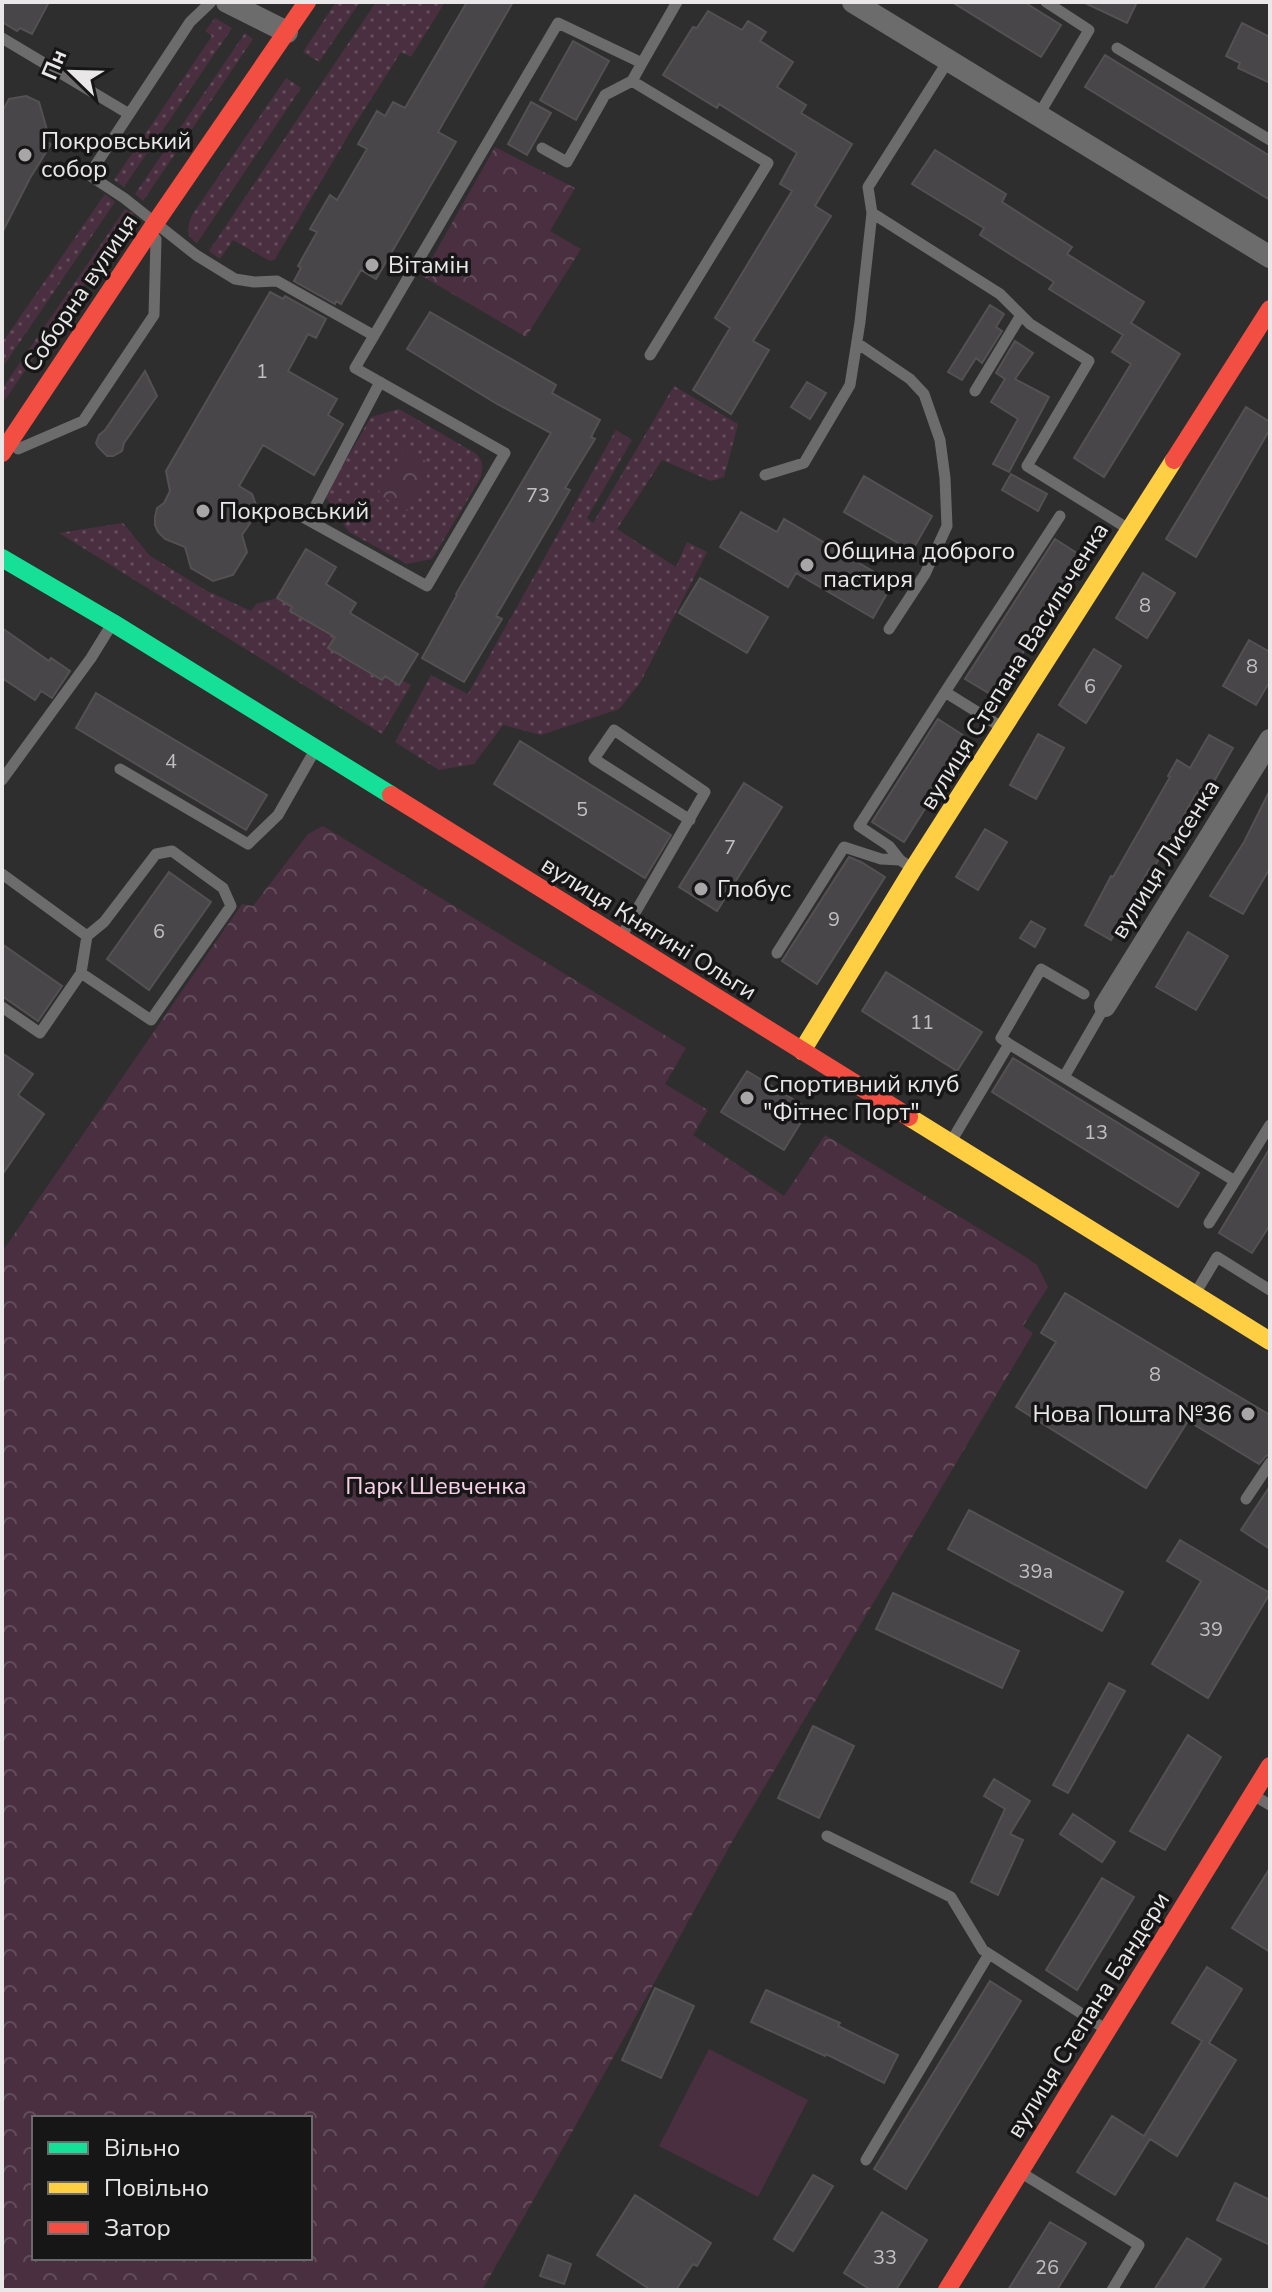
<svg xmlns="http://www.w3.org/2000/svg" width="1272" height="2292" viewBox="0 0 1272 2292" font-family="'Nunito Sans',sans-serif">
	<style>
		.grass { fill: url(#grass-dots) }
		.park { fill: url(#park-crowns); fill-rule: evenodd }
		.pitch { fill: #492f3f }
		.building { fill: #484648; stroke: #535152; stroke-width: 2 }
		.lines { fill: none; stroke-linecap: round; stroke-linejoin: round }
		.lane { stroke: #6c6c6c; stroke-width: 11 }
		.street { stroke: #6c6c6c; stroke-width: 22 }
		.fast { stroke: #16e098; stroke-width: 18 }
		.slow { stroke: #ffcf43; stroke-width: 18 }
		.jam { stroke: #f24e42; stroke-width: 18 }
		.poi-dot { fill: #a8a6a7; stroke: #171617; stroke-width: 3 }
		.labels { text-anchor: middle; dominant-baseline: central; stroke-width: 7; stroke-linejoin: round; paint-order: stroke }
		.number-label { font-size: 20px; fill: #c1bfc0 }
		.poi-label { font-size: 24px; fill: #e9e7e8; stroke: #171617; text-anchor: start }
		.street-label { font-size: 24px; fill: #e9e7e8; stroke: #171617 }
		.park-label { font-size: 24px; fill: #f8d0e8; stroke: #171617 }
	</style>
	<defs>
		<pattern id="grass-dots" width="8" height="8" patternUnits="userSpaceOnUse" patternTransform="scale(2)"><rect width="8" height="8" fill="#492f3f"/><path d="M2 2h.1M6 6h.1" fill="none" stroke="#634d5b" stroke-width="1.8" stroke-linecap="round"/></pattern>
		<pattern id="park-crowns" width="20" height="18" patternUnits="userSpaceOnUse" patternTransform="scale(2)"><rect width="20" height="18" fill="#492f3f"/><path d="M2 6a3 3 0 1 1 6 0M12 15a3 3 0 1 1 6 0" fill="none" stroke="#634d5b"/></pattern>
	</defs>
	<rect width="100%" height="100%" fill="#2f2e2f"/>
	<path class="grass" d="M 336,2 L 360,2 L 319,62 L 303,52 Z
		M 376,2 L 445,2 L 411,57 L 401,52 L 352,129 L 275,259 L 270,261 L 233,240 L 220,259 L 209,251 Z
		M 215,18 L 232,28 L 124,187 L 114,180 L 212,36 L 205,31 Z
		M 245,33 L 253,39 L 143,201 L 135,194 Z
		M 286,78 L 301,88 L 197,243 C 184,235 188,227 192,215 Z
		M 105,194 L 115,202 L 2,368 L 2,343 Z
		M 125,209 L 134,214 L 2,404 L 2,389 Z
		M 674,386 L 738,424 L 724,477 L 711,481 L 662,460 L 617,529 L 676,567 L 687,542 L 707,552 L 640,683 L 619,709 L 541,735 L 503,725 L 474,764 L 439,770 L 395,742 L 431,675 L 468,694 L 616,430 L 632,440 L 587,518 L 593,523 Z
		M 399,409 L 475,453 C 484,461 483,467 480,479 L 432,559 L 407,564 L 349,532 L 325,496 L 371,417 Z
		M 123,523 L 149,555 L 205,590 L 251,611 L 256,604 L 277,598 L 292,607 L 291,611 L 335,637 L 329,649 L 381,680 L 385,676 L 399,685 L 402,680 L 411,685 L 382,734 L 59,533 Z"/>
	<path class="park" d="M 495,147 L 575,188 L 550,231 L 581,249 L 526,337 L 422,276 Z
		M 404,449 L 433,465 L 407,511 L 378,494 Z
		M 323,826 L 686,1048 L 665,1084 L 708,1110 L 693,1135 L 784,1196 L 825,1135 L 1024,1256 L 1037,1265 L 1048,1287 L 1023,1326 L 1033,1333 L 733,1840 L 567,2141 L 482,2290 L 2,2290 L 2,1248 L 4,1249 L 242,904 L 253,906 L 308,834 ZM 34,2118 L 310,2118 L 310,2258 L 34,2258 Z"/>
	<path class="pitch" d="M 709,2049 L 808,2100 L 758,2197 L 659,2146 Z"/>
	<path class="building" d="M 2,2 L 49,2 L 32,34 L 20,28 L 17,31 L 2,22 Z
		M 467,2 L 513,2 L 438,132 L 456,142 L 376,279 L 361,270 L 341,304 L 336,301 L 335,304 L 294,281 L 301,268 L 298,266 L 317,232 L 310,229 L 330,195 L 337,200 L 367,149 L 358,144 L 377,111 L 385,116 L 393,102 L 405,108 Z
		M 952,2 L 1024,2 L 1061,25 L 1041,57 Z
		M 1083,2 L 1137,2 L 1127,23 Z
		M 708,11 L 742,30 L 748,21 L 766,32 L 760,41 L 793,62 L 777,87 L 806,105 L 801,113 L 852,144 L 815,206 L 831,216 L 753,341 L 769,350 L 731,414 L 693,390 L 730,328 L 715,318 L 792,191 L 780,184 L 797,153 L 719,104 L 717,108 L 663,75 L 693,27 L 697,28 Z
		M 1242,23 L 1270,37 L 1270,83 L 1238,68 L 1240,63 L 1226,56 Z
		M 573,41 L 609,61 L 576,120 L 540,100 Z
		M 1105,55 L 1270,156 L 1270,200 L 1085,87 Z
		M 26,96 L 39,102 L 47,130 L 42,139 L 51,144 L 30,178 L 2,233 L 2,112 L 9,99 Z
		M 531,102 L 551,113 L 527,155 L 508,144 Z
		M 935,150 L 1006,194 L 1002,202 L 1072,247 L 1067,254 L 1144,302 L 1131,323 L 1180,354 L 1104,477 L 1074,458 L 1131,364 L 1112,352 L 1123,335 L 1049,289 L 1054,282 L 980,235 L 984,228 L 912,184 Z
		M 270,292 L 283,299 L 285,296 L 326,319 L 316,338 L 308,334 L 288,371 L 337,399 L 328,415 L 343,424 L 314,475 L 263,445 L 239,486 L 252,494 L 256,505 L 249,518 L 251,522 L 242,535 L 247,552 L 233,575 L 213,581 L 191,568 L 185,547 L 165,539 L 158,532 L 155,525 L 155,517 L 157,508 L 164,503 L 170,491 L 166,471 Z
		M 990,305 L 1004,314 L 996,327 L 1002,331 L 982,363 L 976,358 L 962,380 L 948,372 Z
		M 430,312 L 556,385 L 552,393 L 600,420 L 591,437 L 595,439 L 565,488 L 570,490 L 496,616 L 502,619 L 464,682 L 422,658 L 457,595 L 456,594 L 551,433 L 497,404 L 407,349 Z
		M 1015,341 L 1033,353 L 1015,379 L 1049,397 L 1009,472 L 993,464 L 1018,419 L 991,402 L 1005,379 L 996,373 Z
		M 145,371 L 157,396 L 124,443 L 122,451 L 113,456 L 107,456 L 98,447 L 96,443 L 99,435 L 105,430 Z
		M 807,382 L 826,393 L 810,419 L 791,407 Z
		M 1246,407 L 1270,422 L 1270,429 L 1196,557 L 1166,539 Z
		M 1011,474 L 1047,494 L 1038,511 L 1002,490 Z
		M 864,476 L 932,516 L 912,551 L 844,512 Z
		M 741,512 L 777,532 L 784,519 L 893,583 L 873,618 L 796,573 L 788,587 L 720,547 Z
		M 1055,539 L 1083,557 L 995,697 L 965,679 Z
		M 306,549 L 336,567 L 326,584 L 356,603 L 350,613 L 418,654 L 399,685 L 385,676 L 382,680 L 328,648 L 335,637 L 290,611 L 292,607 L 277,598 Z
		M 1143,573 L 1175,593 L 1147,638 L 1116,618 Z
		M 700,578 L 768,617 L 747,653 L 679,613 Z
		M 2,628 L 49,661 L 51,658 L 70,671 L 52,698 L 41,691 L 35,700 L 2,678 Z
		M 1249,640 L 1270,652 L 1270,681 L 1256,705 L 1223,686 Z
		M 1094,649 L 1121,666 L 1086,723 L 1059,705 Z
		M 96,693 L 267,795 L 246,830 L 76,728 Z
		M 938,719 L 969,739 L 904,842 L 872,822 Z
		M 1038,734 L 1064,748 L 1036,799 L 1010,785 Z
		M 1209,735 L 1233,748 L 1205,797 L 1197,792 L 1152,871 L 1149,869 L 1111,940 L 1085,925 L 1111,876 L 1113,877 L 1170,777 L 1168,776 L 1177,760 L 1190,768 Z
		M 520,741 L 671,835 L 645,878 L 494,784 Z
		M 744,783 L 782,807 L 717,911 L 679,887 Z
		M 1270,790 L 1270,868 L 1243,914 L 1210,896 L 1244,842 Z
		M 985,829 L 1007,842 L 978,890 L 956,877 Z
		M 849,857 L 861,862 L 885,877 L 817,984 L 782,961 Z
		M 169,872 L 211,902 L 149,990 L 107,959 Z
		M 1031,921 L 1045,929 L 1035,947 L 1020,938 Z
		M 1188,932 L 1228,956 L 1196,1010 L 1156,987 Z
		M 2,944 L 62,986 L 38,1021 L 2,996 Z
		M 886,972 L 982,1032 L 957,1071 L 862,1011 Z
		M 2,1053 L 33,1074 L 18,1095 L 44,1114 L 2,1175 Z
		M 1013,1058 L 1199,1173 L 1178,1207 L 992,1092 Z
		M 747,1071 L 809,1109 L 784,1150 L 721,1112 Z
		M 1270,1148 L 1270,1225 L 1252,1253 L 1219,1233 Z
		M 1065,1293 L 1270,1415 L 1270,1455 L 1266,1456 L 1259,1464 L 1188,1421 L 1146,1488 L 1016,1407 L 1056,1342 L 1041,1333 Z
		M 1270,1486 L 1270,1549 L 1241,1530 Z
		M 969,1510 L 1123,1592 L 1102,1631 L 948,1549 Z
		M 1180,1540 L 1270,1593 L 1208,1698 L 1152,1664 L 1201,1581 L 1167,1561 Z
		M 893,1593 L 1019,1651 L 1002,1688 L 876,1629 Z
		M 1109,1683 L 1125,1691 L 1068,1793 L 1053,1785 Z
		M 813,1726 L 854,1746 L 819,1818 L 778,1798 Z
		M 1188,1735 L 1221,1757 L 1165,1850 L 1130,1831 Z
		M 994,1779 L 1030,1801 L 1010,1834 L 1023,1840 L 998,1895 L 971,1882 L 1005,1809 L 984,1796 Z
		M 1073,1814 L 1115,1842 L 1102,1862 L 1060,1834 Z
		M 1270,1868 L 1270,1952 L 1232,1928 Z
		M 1102,1878 L 1134,1897 L 1077,1990 L 1046,1970 Z
		M 1207,1967 L 1242,1989 L 1209,2043 L 1236,2060 L 1177,2156 L 1150,2139 L 1115,2195 L 1077,2172 L 1112,2116 L 1144,2136 L 1202,2041 L 1172,2023 Z
		M 990,1981 L 1021,2001 L 906,2189 L 874,2169 Z
		M 655,1988 L 694,2006 L 661,2078 L 622,2060 Z
		M 766,1990 L 840,2023 L 838,2026 L 898,2055 L 884,2083 L 826,2054 L 825,2056 L 751,2022 Z
		M 813,2175 L 833,2186 L 793,2251 L 774,2239 Z
		M 1235,2183 L 1270,2200 L 1270,2245 L 1217,2220 Z
		M 635,2195 L 711,2243 L 697,2266 L 693,2264 L 676,2290 L 651,2290 L 597,2255 Z
		M 882,2212 L 927,2240 L 896,2290 L 871,2290 L 844,2273 Z
		M 1050,2222 L 1086,2243 L 1057,2290 L 1008,2290 Z
		M 1187,2238 L 1221,2259 L 1202,2290 L 1154,2290 Z
		M 548,2255 L 571,2264 L 564,2284 L 540,2276 Z"/>
	<g class="lines">
		<path class="lane" d="M 211,2 L 190,22 L 89,175 L 124,198 L 196,255 L 235,279 L 254,282 L 277,281 L 373,335
			M 2,38 L 129,114
			M 1117,48 L 1270,140
			M 948,61 L 868,187 L 872,213 L 1000,294 L 1030,324 L 1089,361 L 1027,466 L 1127,528
			M 642,63 L 632,81 L 768,163 L 650,355
			M 1038,116 L 1089,30 L 1046,2
			M 542,148 L 567,162 L 605,95 L 632,81
			M 857,343 L 910,379 L 924,394 L 940,440 L 945,478 L 947,526 L 925,574 L 889,629
			M 380,382 L 308,520 L 427,586 L 505,453 C 455,425 405,396 355,368 L 558,23 L 642,63 L 677,2
			M 975,391 L 1021,315
			M 18,449 L 83,421 L 154,315 L 156,239
			M 765,475 L 804,463 L 850,385 L 860,322 L 872,213
			M 295,513 L 308,520
			M 1003,728 L 945,692 L 1060,516
			M 120,769 L 248,844 L 278,815 L 315,750
			M 2,780 L 91,658 L 112,624
			M 172,851 L 223,888 L 231,906 L 151,1020 L 81,973 L 87,936 L 104,922 L 156,854 Z
			M 912,868 L 900,860 L 889,846 L 859,826 L 945,692
			M 2,874 L 87,936
			M 621,937 L 705,792 L 614,730 L 594,759 L 690,820
			M 777,953 L 844,847 L 881,859 L 900,860
			M 2,1007 L 40,1033 L 81,973
			M 1009,1044 L 1001,1038 L 1041,969 L 1084,994
			M 1064,1077 L 1105,1006
			M 952,1140 L 1009,1044 L 1235,1181
			M 1209,1223 L 1270,1125
			M 1195,1294 L 1217,1257 L 1270,1290
			M 1246,1499 L 1270,1463
			M 1253,1795 L 1270,1805
			M 827,1836 L 951,1897 L 983,1950 L 1107,2030
			M 866,2160 L 989,1954
			M 1020,2172 L 1139,2245 L 1112,2290"/>
		<path class="street" d="M 227,2 L 287,32
			M 853,2 L 1270,257
			M 1105,1006 L 1270,740"/>
		<path class="fast" d="M 2,558 L 113,623 L 391,795"/>
		<path class="slow" d="M 802,1051 L 913,869 L 1174,460
			M 909,1117 L 1270,1341"/>
		<path class="jam" d="M 2,453 L 156,222 L 307,2
			M 1174,460 L 1270,309
			M 391,795 L 909,1117
			M 947,2290 L 1270,1766"/>
	</g>
	<g class="poi-dot">
		<circle cx="25" cy="155" r="8"/>
		<circle cx="372" cy="265" r="8"/>
		<circle cx="203" cy="511" r="8"/>
		<circle cx="807" cy="565" r="8"/>
		<circle cx="701" cy="889" r="8"/>
		<circle cx="747" cy="1098" r="8"/>
		<circle cx="1248" cy="1414" r="8"/>
	</g>
	<g class="labels">
		<g class="number-label">
			<text x="262" y="371">1</text>
			<text x="538" y="495">73</text>
			<text x="1145" y="605">8</text>
			<text x="1252" y="666">8</text>
			<text x="1090" y="686">6</text>
			<text x="171" y="761">4</text>
			<text x="582" y="809">5</text>
			<text x="730" y="847">7</text>
			<text x="834" y="919">9</text>
			<text x="159" y="931">6</text>
			<text x="922" y="1022">11</text>
			<text x="1096" y="1132">13</text>
			<text x="1155" y="1374">8</text>
			<text x="1036" y="1571">39а</text>
			<text x="1211" y="1629">39</text>
			<text x="885" y="2257">33</text>
			<text x="1047" y="2267">26</text>
		</g>
		<g class="poi-label">
			<text x="41" y="141">Покровський<tspan x="41" dy="28">собор</tspan></text>
			<text x="388" y="265">Вітамін</text>
			<text x="219" y="511">Покровський</text>
			<text x="823" y="551">Община доброго<tspan x="823" dy="28">пастиря</tspan></text>
			<text x="717" y="889">Глобус</text>
			<text x="763" y="1084">Спортивний клуб<tspan x="763" dy="28">"Фітнес Порт"</tspan></text>
			<text x="1232" y="1414" text-anchor="end">Нова Пошта №36</text>
		</g>
		<g class="street-label">
			<text transform="translate(80 293) rotate(-56)">Соборна вулиця</text>
			<text transform="translate(1014 666) rotate(-58)">вулиця Степана Васильченка</text>
			<text transform="translate(1165 859) rotate(-58)">вулиця Лисенка</text>
			<text transform="translate(649 928) rotate(32)">вулиця Княгині Ольги</text>
			<text transform="translate(1088 2015) rotate(-58)">вулиця Степана Бандери</text>
		</g>
		<g class="park-label">
			<text x="436" y="1486">Парк Шевченка</text>
		</g>
	</g>
	<rect width="1272" height="2292" fill="none" stroke="#e9e7e8" stroke-width="8"/>
	<rect x="32" y="2116" width="280" height="144" fill="#171617" stroke="#6b6a6b" stroke-width="2"/>
	<rect x="48" y="2142" width="40" height="12" fill="#16e098" stroke="#6b6a6b" stroke-width="2"/>
	<text x="104" y="2156" font-size="24" fill="#e9e7e8">Вільно</text>
	<rect x="48" y="2182" width="40" height="12" fill="#ffcf43" stroke="#6b6a6b" stroke-width="2"/>
	<text x="104" y="2196" font-size="24" fill="#e9e7e8">Повільно</text>
	<rect x="48" y="2222" width="40" height="12" fill="#f24e42" stroke="#6b6a6b" stroke-width="2"/>
	<text x="104" y="2236" font-size="24" fill="#e9e7e8">Затор</text>
	<g transform="translate(72 72) rotate(293)" stroke="#171617" stroke-width="6" paint-order="stroke">
	<path d="M0-6L14 30L0 20L-14 30Z" fill="#e9e7e8"/>
	<text y="-12" font-size="22" font-weight="bold" text-anchor="middle" fill="#e9e7e8">Пн</text>
	</g>
</svg>
